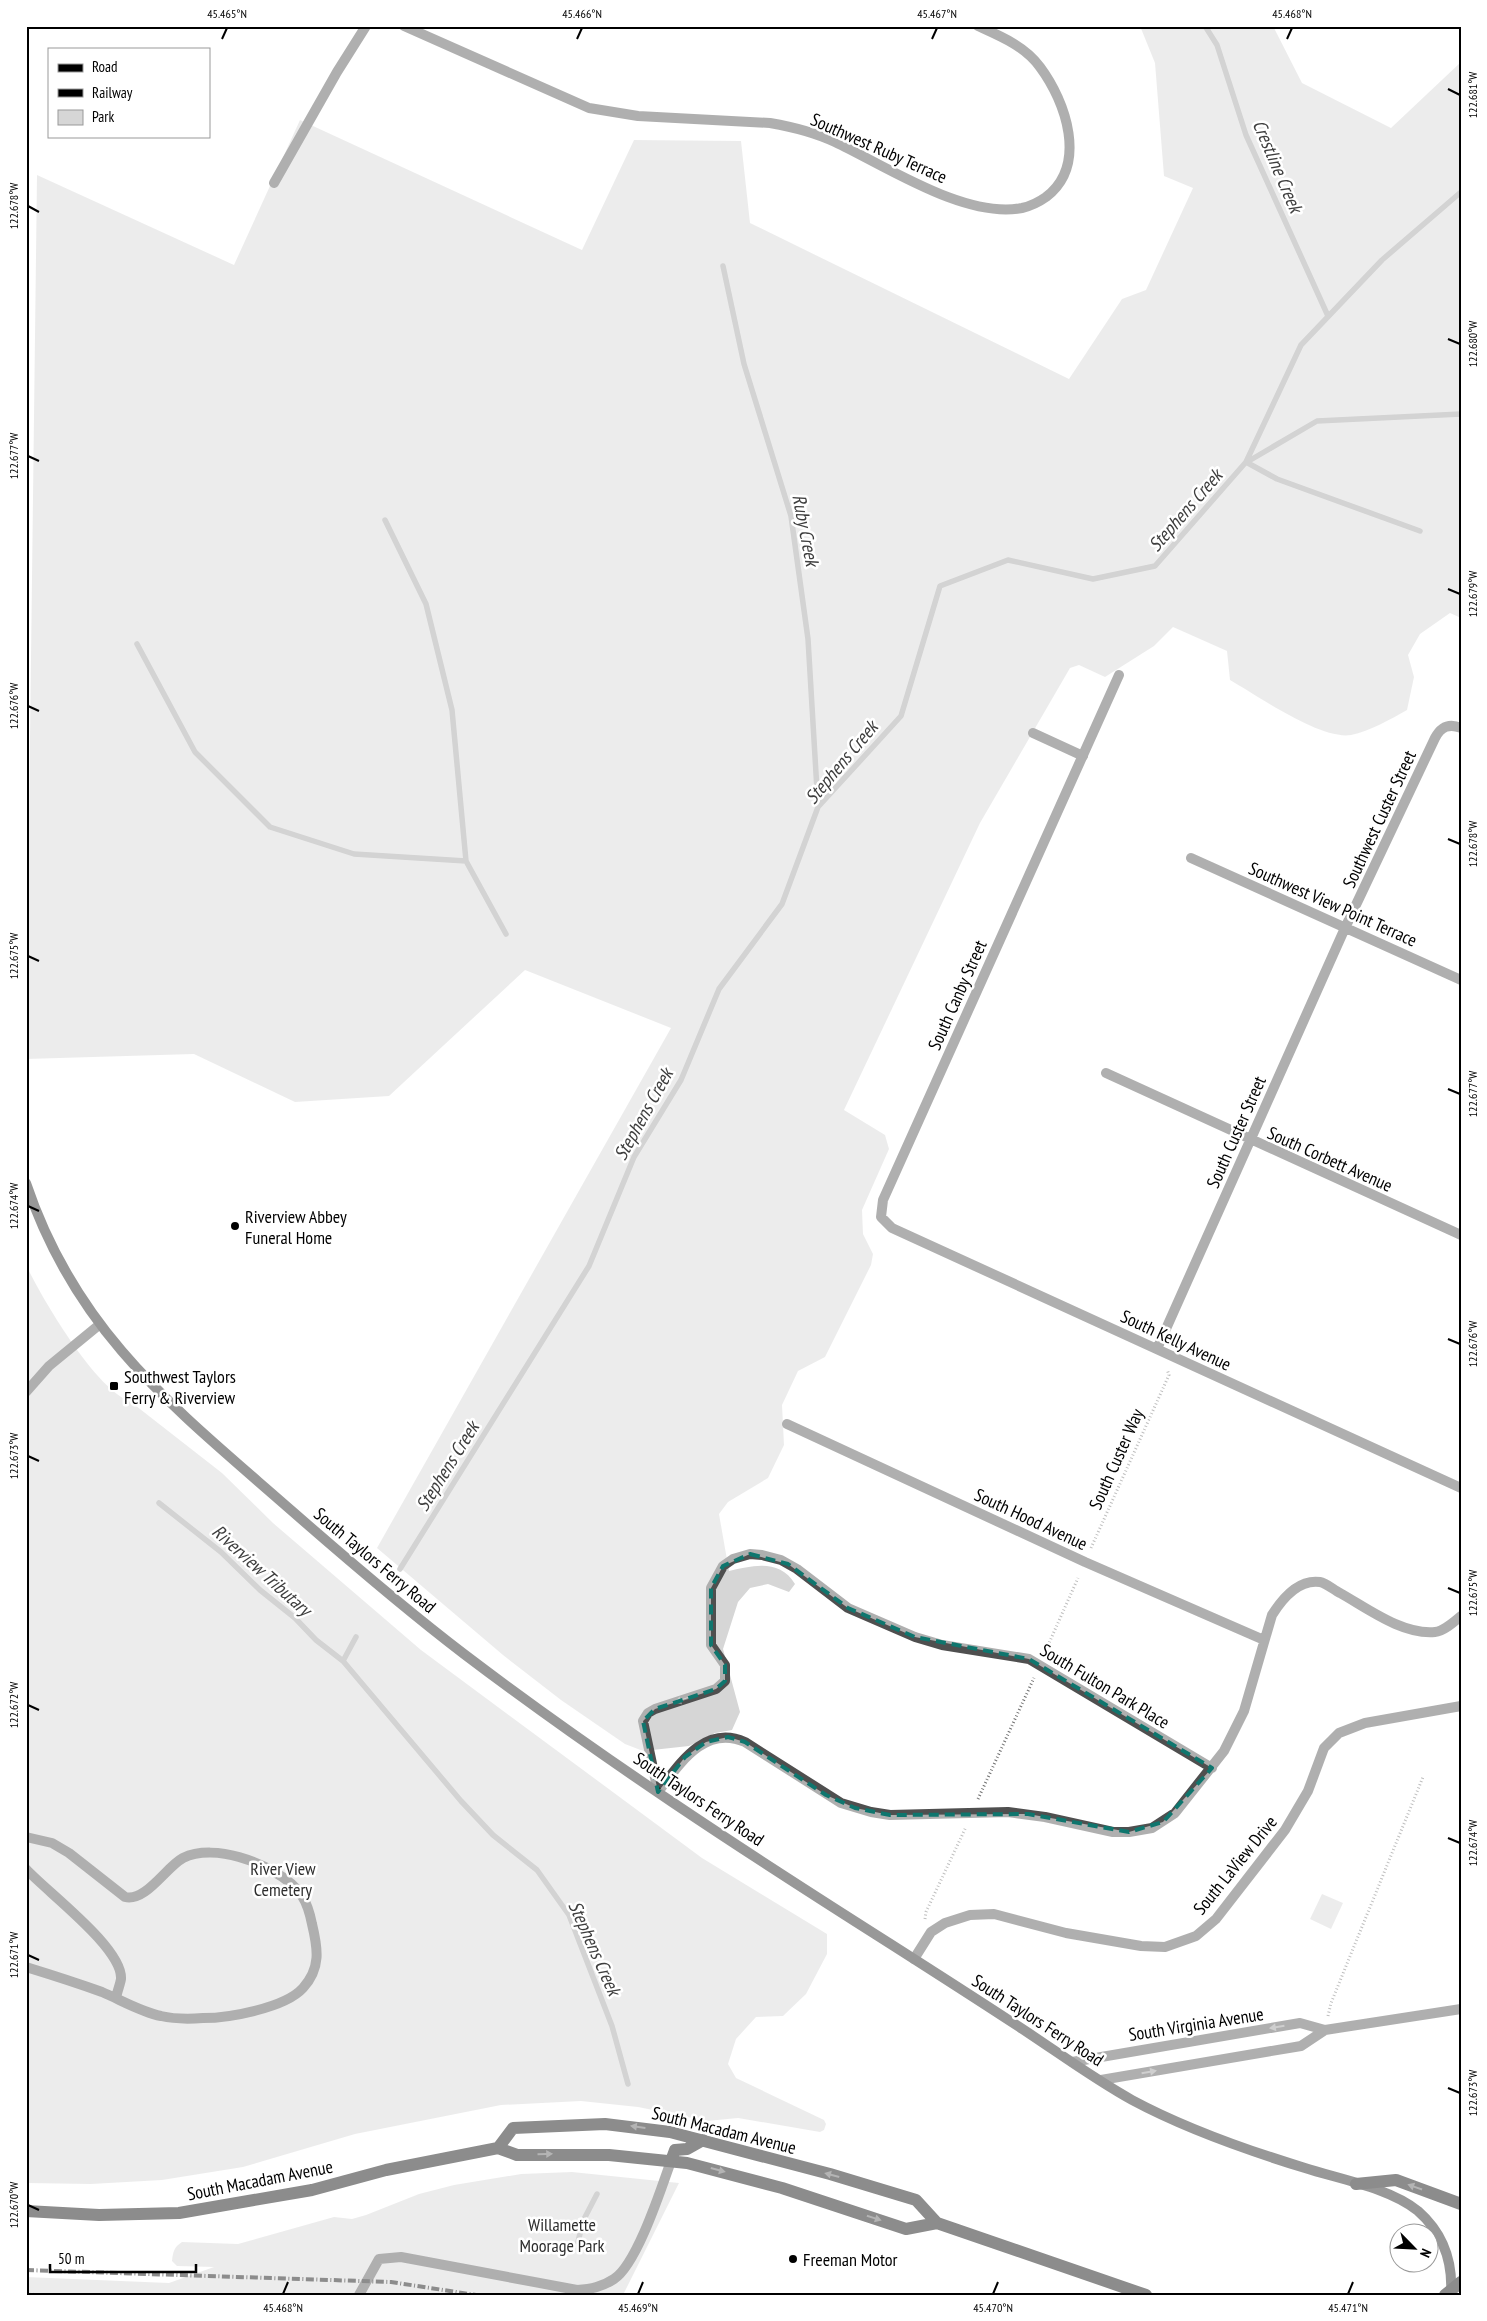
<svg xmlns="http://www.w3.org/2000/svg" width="1487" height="2321" viewBox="0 0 1487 2321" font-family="'PT Sans Narrow',sans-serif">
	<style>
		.green { fill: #d6d6d6 }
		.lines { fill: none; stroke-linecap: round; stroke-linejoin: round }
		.stream { stroke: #9d9d9d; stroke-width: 5.5 }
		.path { stroke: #717171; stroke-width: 3; stroke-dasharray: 1 2.5; stroke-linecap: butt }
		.service { stroke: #4f4f4f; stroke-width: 10 }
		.minor { stroke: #4f4f4f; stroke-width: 10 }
		.secondary { stroke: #1c1c1c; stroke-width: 10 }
		.primary { stroke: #000; stroke-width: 12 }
		.rail { stroke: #000; stroke-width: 4; stroke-dasharray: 8 2.5 1 2.5; stroke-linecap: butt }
		.oneway { fill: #959595 }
		.oneway2 { fill: #595959 }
		.marked { fill: none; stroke: #0f766e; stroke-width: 4; stroke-dasharray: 10 6; stroke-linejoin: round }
		.ticks { fill: none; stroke: #000; stroke-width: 2 }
		.poi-dot { fill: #000; stroke: #fff; stroke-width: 2 }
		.labels { text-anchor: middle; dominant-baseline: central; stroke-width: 5; stroke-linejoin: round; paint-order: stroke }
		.street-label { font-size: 18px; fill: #000; stroke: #fff }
		.poi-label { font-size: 18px; fill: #000; stroke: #fff; text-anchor: start }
		.park-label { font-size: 18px; fill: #2d2d2d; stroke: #fff }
		.water-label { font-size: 19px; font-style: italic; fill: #3e3e3e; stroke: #fff }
		.neatline { fill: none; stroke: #000; stroke-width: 2 }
		.ticks-label { font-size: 12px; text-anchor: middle; fill: #000 }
	</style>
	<rect width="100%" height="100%" fill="#fff"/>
	<path class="green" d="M 1140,26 L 1273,26 L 1302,83 L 1391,128 L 1461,62 L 1461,618 L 1450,613 L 1420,634 L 1408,655 L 1414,677 L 1407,710 C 1391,719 1370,731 1351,735 C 1320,740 1258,696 1230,680 L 1227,651 L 1173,627 L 1154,646 L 1105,677 L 1079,665 L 1070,668 L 980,823 L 844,1110 L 885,1135 L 889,1149 L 862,1210 L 863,1234 L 873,1254 L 871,1265 L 825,1357 L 798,1371 L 782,1405 L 784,1445 L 768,1478 L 728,1502 L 719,1514 L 729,1571 C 754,1565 780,1559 795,1584 L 789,1592 L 768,1584 L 750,1588 L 738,1602 L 723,1649 L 740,1712 L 732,1730 L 715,1733 L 689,1746 L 643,1751 L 625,1744 L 561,1700 L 503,1655 L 377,1548 L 671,1028 L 525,970 L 389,1096 L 295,1102 L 194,1054 L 26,1059 L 37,175 L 234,265 L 300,120 L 582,250 L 634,140 L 741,141 L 750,223 L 1069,379 L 1122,299 L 1146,290 L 1193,188 L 1164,176 L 1155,63 Z
		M 26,1265 C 43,1300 95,1389 131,1402 L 222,1473 L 273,1523 L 421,1650 L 702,1858 L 827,1934 L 827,1954 L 806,1994 L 783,2016 L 756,2017 L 736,2039 L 728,2064 L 736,2078 L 824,2120 L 826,2124 L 824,2130 L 820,2132 L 738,2118 L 707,2121 L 638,2107 L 581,2101 L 501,2105 L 355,2134 L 243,2167 L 162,2180 L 91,2184 L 26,2183 Z
		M 1322,1894 L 1343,1903 L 1331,1929 L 1310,1919 Z
		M 572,2172 L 679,2183 L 623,2295 L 26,2295 L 26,2277 L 169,2283 L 214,2267 L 177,2266 L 172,2261 C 173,2252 174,2247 182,2242 L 238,2244 L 334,2217 L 352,2219 L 366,2215 L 419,2194 L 454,2185 L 521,2174 Z"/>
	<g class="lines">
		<path class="stream" d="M 1205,26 L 1217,45 L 1246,135 L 1328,316
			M 723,266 L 744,364 L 791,516 L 808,639 L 818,807
			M 1246,462 L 1277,479 L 1420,531
			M 1247,462 L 1317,421 L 1461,414
			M 385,520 L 426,604 L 452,710 L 466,861
			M 137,644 L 195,752 L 270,827 L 354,854 L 466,861 L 506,934
			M 159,1503 L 221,1552 L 260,1590 L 295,1618 L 316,1640 L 343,1661
			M 400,1569 L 589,1266 L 634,1157 L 681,1080 L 719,989 L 782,904 L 818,807 L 901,716 L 940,586 L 1008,560 L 1093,579 L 1155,566 L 1246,462 L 1301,345 L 1382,260 L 1461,192
			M 356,1637 L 343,1661 L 461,1801 L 493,1835 L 537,1870 L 569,1915 L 612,2026 L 628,2084
			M 578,2242 L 583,2221 L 597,2194"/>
		<path class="path" d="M 1091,1548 L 1169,1375 L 1167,1369
			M 1045,1652 L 1078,1578
			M 978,1799 L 1034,1678
			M 925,1919 L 926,1912 L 966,1827
			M 1328,2016 L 1331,2003 L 1423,1777
			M 26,2294 L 47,2295"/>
		<path class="service" d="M 1033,733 L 1083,756
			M 26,1392 L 49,1366 L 99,1325
			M 26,1837 L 52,1843 L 69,1853 L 125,1897 C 146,1902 166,1867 183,1858 C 199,1850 222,1852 239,1857 C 260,1863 290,1877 302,1896 C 308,1905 310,1914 312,1924 C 318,1949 321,1968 303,1988 C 285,2008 229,2018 203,2018 C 190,2019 174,2019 161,2016 C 141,2012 121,2000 102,1992 C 77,1983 52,1975 26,1967
			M 26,1869 C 47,1892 123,1948 121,1979 C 120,1985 117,1992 116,1998
			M 359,2295 L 379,2259 L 401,2257 L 577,2290 C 591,2289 602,2287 614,2279 C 637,2264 661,2189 671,2161"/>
		<path class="minor" d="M 404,26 L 589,108 L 638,116 L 770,123 C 793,127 814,132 835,142 C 886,166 965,219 1022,208 C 1031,206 1039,202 1046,197 C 1088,165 1066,102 1040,67 C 1025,46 1000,36 978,26
			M 274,183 L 337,72 L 366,26
			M 1119,675 L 883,1200 L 881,1217 L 892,1228 L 1461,1488
			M 1191,858 L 1461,980
			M 1106,1073 L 1461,1235
			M 1157,1349 L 1345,928 L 1435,738 C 1441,727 1449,723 1461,728
			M 787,1424 L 1085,1562 L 1264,1640
			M 658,1792 C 679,1765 704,1724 745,1742 L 841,1803 L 871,1812 L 890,1815 L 1008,1812 L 1045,1817 L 1113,1832 L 1129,1832 L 1152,1828 L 1175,1813 L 1224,1751 L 1244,1711 L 1272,1615 C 1282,1599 1299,1579 1320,1582 C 1326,1583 1334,1590 1340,1593 C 1367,1608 1402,1635 1435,1632 C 1444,1631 1454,1622 1461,1616
			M 658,1792 L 643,1721 L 648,1713 L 655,1709 L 716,1689 L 725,1681 L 725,1665 L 711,1645 L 711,1588 L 723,1566 L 733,1559 L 750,1554 L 762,1555 L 781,1560 L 797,1569 L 848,1608 L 915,1637 L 942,1645 L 1029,1659 L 1212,1768
			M 914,1959 L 931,1932 L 945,1923 L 970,1915 L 994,1914 L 1066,1933 L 1141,1946 L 1165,1947 L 1196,1936 L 1216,1919 L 1285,1830 L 1308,1791 L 1324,1748 L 1339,1733 L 1365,1723 L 1461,1706
			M 1072,2062 L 1300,2023 L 1325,2030 L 1461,2009
			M 1101,2080 L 1301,2046 L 1325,2030"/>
		<path class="secondary" d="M 26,1183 C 77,1335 177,1410 292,1511 C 348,1560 405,1609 464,1654 C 601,1758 744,1851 889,1943 C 936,1973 983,2003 1030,2034 C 1063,2056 1096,2080 1132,2100 C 1186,2129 1246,2150 1305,2168 C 1339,2179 1390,2188 1418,2211 C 1443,2233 1453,2261 1451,2294"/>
		<path class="primary" d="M 498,2148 L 513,2128 L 605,2124 L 670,2132 L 830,2174 L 916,2200 L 937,2223 L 1146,2295
			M 671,2161 L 675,2150 L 687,2149 L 703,2140
			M 1356,2184 L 1396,2180 L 1461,2204
			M 26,2211 L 99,2215 L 179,2213 L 312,2190 L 386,2170 L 498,2148 L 517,2155 L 609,2155 L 687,2163 L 782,2188 L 906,2229 L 937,2223
			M 1445,2295 L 1461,2282"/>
		<path class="rail" d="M 26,2270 L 391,2282 L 476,2295"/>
	</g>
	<defs><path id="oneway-solid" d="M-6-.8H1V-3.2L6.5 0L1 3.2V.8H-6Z" transform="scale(1.25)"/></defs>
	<g class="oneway">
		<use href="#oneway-solid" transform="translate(682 1700) rotate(162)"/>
		<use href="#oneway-solid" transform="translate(1277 2027) rotate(171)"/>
		<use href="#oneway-solid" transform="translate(1149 2072) rotate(-10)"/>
	</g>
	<g class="oneway2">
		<use href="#oneway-solid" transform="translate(638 2127) rotate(-172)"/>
		<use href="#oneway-solid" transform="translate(545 2154) rotate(-2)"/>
		<use href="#oneway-solid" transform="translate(718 2170) rotate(15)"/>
		<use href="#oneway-solid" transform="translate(832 2175) rotate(-165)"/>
		<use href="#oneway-solid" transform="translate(1415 2187) rotate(-161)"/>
		<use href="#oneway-solid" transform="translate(874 2218) rotate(18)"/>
	</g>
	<path d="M0 0H1487V2321H0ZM 750,1554 L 788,1564 L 848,1608 L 915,1637 L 1029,1659 L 1212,1768 L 1163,1822 L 1129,1832 L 1028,1814 L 890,1815 L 855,1808 L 826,1795 L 745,1742 L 728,1737 L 706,1742 L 685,1757 L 658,1792 L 643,1721 L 655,1709 L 716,1689 L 725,1681 L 725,1665 L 711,1645 L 711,1588 L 723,1566 Z" fill="#fff" fill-opacity=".55" fill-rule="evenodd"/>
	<path class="marked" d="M 750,1554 L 788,1564 L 848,1608 L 915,1637 L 1029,1659 L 1212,1768 L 1163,1822 L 1129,1832 L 1028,1814 L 890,1815 L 855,1808 L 826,1795 L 745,1742 L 728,1737 L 706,1742 L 685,1757 L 658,1792 L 643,1721 L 655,1709 L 716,1689 L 725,1681 L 725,1665 L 711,1645 L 711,1588 L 723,1566 Z"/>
	<path class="ticks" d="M 222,39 L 227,28M 577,39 L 582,28M 932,39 L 937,28M 1287,39 L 1292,28M 1448,89 L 1460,95M 28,206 L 39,212M 1448,339 L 1460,344M 28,456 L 39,461M 1448,589 L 1460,594M 28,706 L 39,711M 1448,839 L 1460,844M 28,956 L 39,961M 1448,1089 L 1460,1094M 28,1206 L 39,1211M 1448,1339 L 1460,1344M 28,1456 L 39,1461M 1448,1588 L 1460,1593M 28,1705 L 39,1710M 1448,1838 L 1460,1843M 28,1955 L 39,1960M 1448,2088 L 1460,2093M 28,2205 L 39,2210M 283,2294 L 288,2282M 638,2294 L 643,2282M 993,2294 L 998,2282M 1348,2294 L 1353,2282"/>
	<g class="poi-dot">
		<circle cx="235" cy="1226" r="5"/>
		<rect x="109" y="1381" width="10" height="10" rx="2.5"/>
		<circle cx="793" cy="2259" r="5"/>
	</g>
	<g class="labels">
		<g class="street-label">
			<text transform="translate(879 148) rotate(24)">Southwest Ruby Terrace</text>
			<text transform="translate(1379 819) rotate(-65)">Southwest Custer Street</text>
			<text transform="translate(1333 904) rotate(24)">Southwest View Point Terrace</text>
			<text transform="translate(957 995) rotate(-66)">South Canby Street</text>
			<text transform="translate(1236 1132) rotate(-66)">South Custer Street</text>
			<text transform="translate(1330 1159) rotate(24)">South Corbett Avenue</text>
			<text transform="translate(1176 1340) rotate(25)">South Kelly Avenue</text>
			<text transform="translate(1116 1459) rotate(-66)">South Custer Way</text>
			<text transform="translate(1031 1519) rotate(25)">South Hood Avenue</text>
			<text transform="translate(375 1560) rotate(40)">South Taylors Ferry Road</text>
			<text transform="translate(1105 1686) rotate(31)">South Fulton Park Place</text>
			<text transform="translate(699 1799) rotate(34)">South Taylors Ferry Road</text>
			<text transform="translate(1235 1865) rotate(-51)">South LaView Drive</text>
			<text transform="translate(1038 2020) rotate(33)">South Taylors Ferry Road</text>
			<text transform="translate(1196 2024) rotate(-9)">South Virginia Avenue</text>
			<text transform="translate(724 2130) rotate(14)">South Macadam Avenue</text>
			<text transform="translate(260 2180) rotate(-11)">South Macadam Avenue</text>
		</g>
		<g class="poi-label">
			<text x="245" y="1216">Riverview Abbey<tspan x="245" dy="21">Funeral Home</tspan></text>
			<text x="124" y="1376">Southwest Taylors<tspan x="124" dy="21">Ferry &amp; Riverview</tspan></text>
			<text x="803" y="2259">Freeman Motor</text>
		</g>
		<g class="park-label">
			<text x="283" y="1868">River View<tspan x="283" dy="21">Cemetery</tspan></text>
			<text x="562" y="2224">Willamette<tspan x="562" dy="21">Moorage Park</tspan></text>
		</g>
		<g class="water-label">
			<text transform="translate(1278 166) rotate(67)">Crestline Creek</text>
			<text transform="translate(1185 510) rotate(-49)">Stephens Creek</text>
			<text transform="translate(806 530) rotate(79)">Ruby Creek</text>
			<text transform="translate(841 762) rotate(-50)">Stephens Creek</text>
			<text transform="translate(643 1114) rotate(-61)">Stephens Creek</text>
			<text transform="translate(447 1466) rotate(-58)">Stephens Creek</text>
			<text transform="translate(262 1570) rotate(42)">Riverview Tributary</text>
			<text transform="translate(595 1948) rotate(66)">Stephens Creek</text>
		</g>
	</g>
	<rect width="1487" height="2321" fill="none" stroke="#ffffff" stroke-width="55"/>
	<rect x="48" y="48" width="162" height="90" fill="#ffffff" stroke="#999999"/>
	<rect x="58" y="64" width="25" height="8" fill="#000000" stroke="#999999"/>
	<text x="92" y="72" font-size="15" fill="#000000">Road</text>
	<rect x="58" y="89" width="25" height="8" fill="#000000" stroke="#999999"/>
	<text x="92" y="98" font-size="15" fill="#000000">Railway</text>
	<rect x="58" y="110" width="25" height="15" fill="#d6d6d6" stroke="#999999"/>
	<text x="92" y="122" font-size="15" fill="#000000">Park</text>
	<g transform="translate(1414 2248) rotate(114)"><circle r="24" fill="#ffffff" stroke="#999999"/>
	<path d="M0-4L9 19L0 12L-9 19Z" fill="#000000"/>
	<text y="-8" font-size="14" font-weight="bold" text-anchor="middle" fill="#000000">N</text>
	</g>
	<path d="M50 2264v8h146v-8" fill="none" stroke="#000000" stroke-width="2.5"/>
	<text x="58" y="2264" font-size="15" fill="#000000" stroke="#ffffff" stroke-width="4" paint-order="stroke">50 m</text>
	<rect x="28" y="28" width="1432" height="2266" class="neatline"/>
	<g class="ticks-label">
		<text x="227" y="18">45.465°N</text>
		<text x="582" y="18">45.466°N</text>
		<text x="937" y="18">45.467°N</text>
		<text x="1292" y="18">45.468°N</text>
		<text transform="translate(1473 95) rotate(-90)" y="4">122.681°W</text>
		<text transform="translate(14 206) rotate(-90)" y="4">122.678°W</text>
		<text transform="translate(1473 344) rotate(-90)" y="4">122.680°W</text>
		<text transform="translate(14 456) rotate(-90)" y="4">122.677°W</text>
		<text transform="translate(1473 594) rotate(-90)" y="4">122.679°W</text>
		<text transform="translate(14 706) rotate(-90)" y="4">122.676°W</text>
		<text transform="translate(1473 844) rotate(-90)" y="4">122.678°W</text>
		<text transform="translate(14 956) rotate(-90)" y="4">122.675°W</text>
		<text transform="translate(1473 1094) rotate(-90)" y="4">122.677°W</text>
		<text transform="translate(14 1206) rotate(-90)" y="4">122.674°W</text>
		<text transform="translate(1473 1344) rotate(-90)" y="4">122.676°W</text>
		<text transform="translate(14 1456) rotate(-90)" y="4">122.673°W</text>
		<text transform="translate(1473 1593) rotate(-90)" y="4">122.675°W</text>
		<text transform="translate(14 1705) rotate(-90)" y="4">122.672°W</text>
		<text transform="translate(1473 1843) rotate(-90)" y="4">122.674°W</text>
		<text transform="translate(14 1955) rotate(-90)" y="4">122.671°W</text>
		<text transform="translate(1473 2093) rotate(-90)" y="4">122.673°W</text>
		<text transform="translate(14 2205) rotate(-90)" y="4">122.670°W</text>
		<text x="283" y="2312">45.468°N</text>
		<text x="638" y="2312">45.469°N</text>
		<text x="993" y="2312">45.470°N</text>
		<text x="1348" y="2312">45.471°N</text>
	</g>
</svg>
